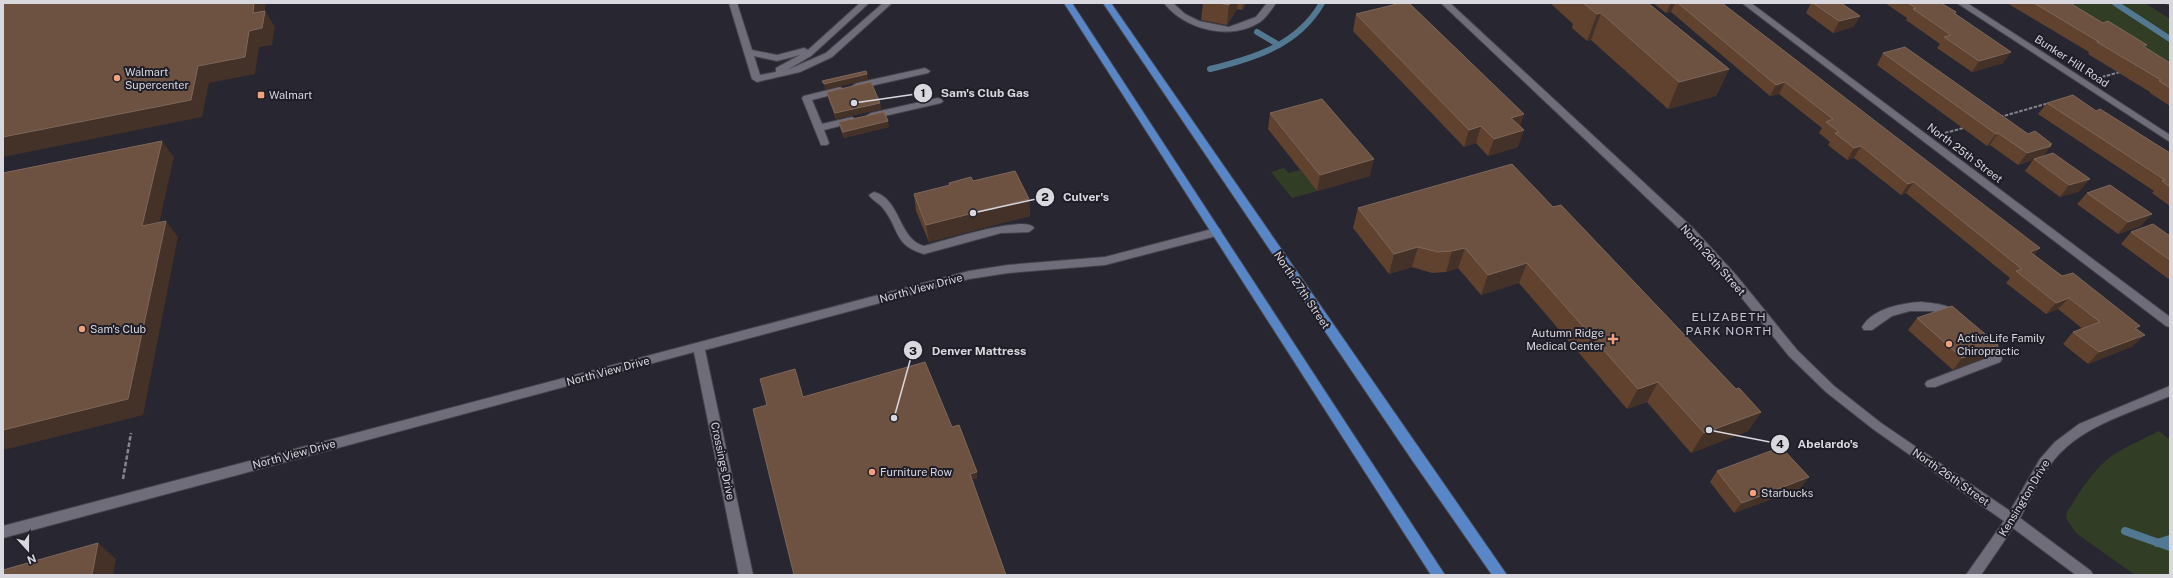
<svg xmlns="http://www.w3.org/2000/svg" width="2173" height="578" viewBox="0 0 2173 578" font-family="'Public Sans',sans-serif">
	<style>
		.green { fill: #313e25 }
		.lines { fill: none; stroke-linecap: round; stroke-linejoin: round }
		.stream-far1 { stroke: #537992; stroke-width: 6 }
		.stream { stroke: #537992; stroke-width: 8 }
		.service-casing { stroke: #45444c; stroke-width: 2 }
		.minor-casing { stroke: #45444c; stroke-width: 2 }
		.primary-casing { stroke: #45444c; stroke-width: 2 }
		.path-far1 { stroke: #86858d; stroke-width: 2; stroke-dasharray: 3.5 1.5; stroke-linecap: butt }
		.path { stroke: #86858d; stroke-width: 2.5; stroke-dasharray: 4.5 2; stroke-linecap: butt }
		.service { fill: #6f6d7a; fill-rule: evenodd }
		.minor { fill: #6f6d7a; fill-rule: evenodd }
		.primary { fill: #5886c6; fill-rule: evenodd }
		.wall { fill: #60422e }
		.shaded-wall { fill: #443127 }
		.building { fill: #6d5241; stroke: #7e675a }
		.poi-dot { fill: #f1a17d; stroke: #1f1d27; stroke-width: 1.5 }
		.labels { text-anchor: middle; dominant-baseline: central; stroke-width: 4; stroke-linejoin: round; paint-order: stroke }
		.street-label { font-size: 11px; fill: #d9d8df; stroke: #1f1d27 }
		.poi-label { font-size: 11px; fill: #d9d8df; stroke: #1f1d27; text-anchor: start }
		.neighbourhood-label { font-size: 12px; letter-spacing: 1px; fill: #c4c2d0; stroke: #1f1d27 }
		.leader { fill: none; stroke: #d9d8df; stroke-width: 1.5 }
		.callout-dot { fill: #d9d8df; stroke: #1f1d27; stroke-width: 1.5 }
		.mark-label { font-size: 12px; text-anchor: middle; font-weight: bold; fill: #111 }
		.callout-label { font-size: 12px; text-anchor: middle; font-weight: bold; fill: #d9d8df; stroke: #1f1d27; stroke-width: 4; stroke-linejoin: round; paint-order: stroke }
	</style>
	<rect width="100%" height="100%" fill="#282731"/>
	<path class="green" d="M 2071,3 L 2145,3 L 2170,19 L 2170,63 Z
		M 1284,168 L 1289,173 L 1300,170 L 1317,191 L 1292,198 L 1271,172 Z
		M 2159,431 L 2170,440 L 2170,575 L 2135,575 L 2076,533 L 2066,518 L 2067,512 C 2080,492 2092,470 2113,455 C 2127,446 2144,439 2159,431 Z"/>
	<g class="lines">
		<path class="stream-far1" d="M 2115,3 L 2170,39
			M 1257,32 L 1279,45
			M 1210,69 C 1255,58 1298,45 1322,3"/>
		<path class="stream" d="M 2125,531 L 2170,547
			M 2157,543 L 2170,539"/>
		<defs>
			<path id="service" d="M 729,3 L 737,3 L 752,50 L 777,55 L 804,48 L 808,50 L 860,3 L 869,3 L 811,56 L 787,70 L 826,53 L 883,3 L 892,3 L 832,57 L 800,72 L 757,82 L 752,79 ZM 800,55 L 776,68 L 776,72 L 760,75 L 754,56 L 777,61 Z
				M 1164,3 L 1173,3 L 1185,14 L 1199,21 L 1229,27 L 1256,17 L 1267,3 L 1276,3 C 1272,9 1266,18 1260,22 C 1231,41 1185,30 1164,3 Z
				M 925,68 L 930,71 L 928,73 L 857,89 L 852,86 L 857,83 Z
				M 840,87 L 845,90 L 843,92 L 812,100 L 822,124 L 852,117 L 857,120 L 855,122 L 824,130 L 829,143 L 827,145 L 821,145 L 802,98 L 804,96 Z
				M 938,98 L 941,99 L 943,101 L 941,103 L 871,119 L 866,116 L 871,113 Z
				M 874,192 C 901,199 898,239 924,246 C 940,242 1026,214 1034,228 L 1029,232 L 1001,233 L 924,254 C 893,245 900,229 883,208 C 879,203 872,200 869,195 Z
				M 1216,228 L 1220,229 L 1221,232 L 1220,235 L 1105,265 L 1008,273 L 969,279 L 705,350 L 753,575 L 739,575 L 694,352 L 3,538 L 3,526 L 969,271 L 1008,265 L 1105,257 Z
				M 1921,302 C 1932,303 1955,305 1961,315 L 1959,318 L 1955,319 L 1933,311 L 1910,311 L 1892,316 L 1872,330 L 1864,330 L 1862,327 C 1873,308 1903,303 1921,302 Z
				M 1984,334 C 1995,337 2000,349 2002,359 L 2000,362 L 1935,387 L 1927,387 L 1925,384 L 1927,381 L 1990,357 L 1989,351 L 1978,338 L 1980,335 Z"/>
			<path id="minor" d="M 1441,3 L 1450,3 L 1694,229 L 1736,275 L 1797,350 L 1834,386 L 1881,423 L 2010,511 L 2040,459 L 2055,442 L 2079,424 L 2170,386 L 2170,396 C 2128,414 2075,427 2048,468 C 2037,484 2029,502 2020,518 L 2091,571 L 2093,575 L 2076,575 L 2013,528 L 1981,575 L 1966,575 L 2004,521 L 1873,429 L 1826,392 L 1789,356 L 1728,281 L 1686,235 Z
				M 1742,3 L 1751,3 L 2170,317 L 2170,327 L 2166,326 Z
				M 1957,3 L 1967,3 L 2170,135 L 2170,142 Z"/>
			<path id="primary" d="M 1064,3 L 1072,3 L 1445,575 L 1431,575 Z
				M 1103,3 L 1111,3 L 1507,575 L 1492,575 L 1412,460 Z"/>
		</defs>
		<use href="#service" class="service-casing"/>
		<use href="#minor" class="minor-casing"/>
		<use href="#primary" class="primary-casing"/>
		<path class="path-far1" d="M 2102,77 L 2120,72
			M 2000,117 L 2049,103
			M 1945,133 L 1967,127"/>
		<path class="path" d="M 123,479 L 131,433"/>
		<use href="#service" class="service"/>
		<use href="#minor" class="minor"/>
		<use href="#primary" class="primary"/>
	</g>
	<path class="wall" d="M 1203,3 L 1247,3 L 1242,10 L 1237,9 L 1227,25 L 1201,20 Z
		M 1550,3 L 1648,3 L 1729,69 L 1716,96 L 1668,109 L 1591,40 L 1587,41 L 1572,28 L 1573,24 Z
		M 1653,3 L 1722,3 L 2035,255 L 2062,276 L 2137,329 L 2133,346 L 2088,364 L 2063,344 L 2073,332 L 2083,329 L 2058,309 L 2046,314 L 2006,283 L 2010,278 L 1906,193 L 1901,195 L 1854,158 L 1847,160 L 1828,145 L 1830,142 L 1819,133 L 1822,128 L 1779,94 L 1770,96 L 1671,12 L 1666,13 Z
		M 1811,3 L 1841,3 L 1860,16 L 1853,27 L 1833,33 L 1806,13 Z
		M 1885,3 L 1941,3 L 1956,12 L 1955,14 L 2003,63 L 1972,72 L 1937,48 L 1940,44 L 1906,20 L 1907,18 Z
		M 2007,3 L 2070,3 L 2170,63 L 2170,106 L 2150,93 L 2150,92 L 2088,54 L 2089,52 Z
		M 2164,3 L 2170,3 L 2170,6 Z
		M 1356,14 L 1520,127 L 1518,147 L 1488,156 L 1476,143 L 1464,147 L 1353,31 Z
		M 1883,53 L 2028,134 L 2051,146 L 2042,157 L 2080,191 L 2060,197 L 2025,171 L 2033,160 L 2018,165 L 1990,145 L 1987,146 L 1877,65 Z
		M 827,92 L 880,103 L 881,109 L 836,119 L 828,98 Z
		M 2047,103 L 2096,111 L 2170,153 L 2170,206 L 2152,193 L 2154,191 L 2038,114 Z
		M 1270,113 L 1370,176 L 1317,191 L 1268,129 Z
		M 839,122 L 889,127 L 844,138 L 840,128 Z
		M 973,181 L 1029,199 L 1030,216 L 929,242 L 916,211 L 914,194 L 949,186 L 949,183 Z
		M 2087,193 L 2141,226 L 2118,234 L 2077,204 Z
		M 1553,207 L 1736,389 L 1761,412 L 1748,431 L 1691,453 L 1647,402 L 1627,409 L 1519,283 L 1481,295 L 1458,268 L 1446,272 L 1432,273 L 1412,267 L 1389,274 L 1353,228 L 1358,208 Z
		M 2131,232 L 2170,236 L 2170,280 L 2121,244 Z
		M 1917,318 L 1988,356 L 1953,370 L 1908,330 Z
		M 1717,471 L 1801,488 L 1734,513 L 1710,482 Z"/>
	<path class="shaded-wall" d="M 254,3 L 266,3 L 265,11 L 275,27 L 272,45 L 259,47 L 255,74 L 209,83 L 202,117 L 3,157 L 3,137 L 198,66 L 249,31 Z
		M 1230,3 L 1238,3 L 1237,9 L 1227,25 L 1229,5 Z
		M 1243,3 L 1247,3 L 1242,10 Z
		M 1671,3 L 1675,3 L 1671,12 L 1666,13 Z
		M 1601,13 L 1591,40 L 1587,41 L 1597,14 Z
		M 1860,16 L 1853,27 L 1833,33 L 1839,21 Z
		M 2011,52 L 2003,63 L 1972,72 L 1979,61 Z
		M 1729,69 L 1716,96 L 1668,109 L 1679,82 Z
		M 867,74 L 868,80 L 825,90 L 824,84 Z
		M 1785,82 L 1779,94 L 1770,96 L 1776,85 Z
		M 880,103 L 881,109 L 836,119 L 835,113 Z
		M 1524,114 L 1519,131 L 1511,118 Z
		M 888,121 L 889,127 L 844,138 L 843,132 Z
		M 1481,126 L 1476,143 L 1464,147 L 1469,130 Z
		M 1524,130 L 1518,147 L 1488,156 L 1494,139 Z
		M 1998,133 L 1990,145 L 1987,146 L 1996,134 Z
		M 162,141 L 174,157 L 155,242 L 142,226 Z
		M 2052,144 L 2042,157 L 2034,159 L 2033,160 L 2018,165 L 2027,153 Z
		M 1861,146 L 1854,158 L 1847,160 L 1854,148 Z
		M 1374,159 L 1370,176 L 1317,191 L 1320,175 Z
		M 2090,179 L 2080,191 L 2060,197 L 2069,185 Z
		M 1914,182 L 1906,193 L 1901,195 L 1908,184 Z
		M 1029,199 L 1030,216 L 929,242 L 926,225 Z
		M 2152,214 L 2141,226 L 2118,234 L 2128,222 Z
		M 166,221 L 178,237 L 143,415 L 3,450 L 3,430 Z
		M 1418,247 L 1412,267 L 1389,274 L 1394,254 Z
		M 1465,248 L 1458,268 L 1446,272 L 1452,251 Z
		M 2040,248 L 2031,260 L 2030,252 Z
		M 1527,263 L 1519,283 L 1481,295 L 1488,275 Z
		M 2069,298 L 2058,309 L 2046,314 L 2056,303 Z
		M 2145,335 L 2133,346 L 2088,364 L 2099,352 Z
		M 1998,345 L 1988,356 L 1953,370 L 1962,358 Z
		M 1658,382 L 1647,402 L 1627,409 L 1638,389 Z
		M 1761,412 L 1748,431 L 1691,453 L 1704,433 Z
		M 977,472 L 977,478 L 971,480 L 970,474 Z
		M 1809,477 L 1801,488 L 1734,513 L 1742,503 Z
		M 98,543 L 116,559 L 113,575 L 92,575 Z"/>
	<path class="building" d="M 3,3 L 254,3 L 253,13 L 265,11 L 262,28 L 249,31 L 245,57 L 198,66 L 191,100 L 3,137 Z
		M 1219,3 L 1230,3 L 1229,5 Z
		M 1401,3 L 1409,3 L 1524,114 L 1511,118 L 1524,130 L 1494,139 L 1481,126 L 1469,130 L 1356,14 Z
		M 1583,3 L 1648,3 L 1729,69 L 1679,82 L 1601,13 L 1597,14 Z
		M 1678,3 L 1722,3 L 2040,248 L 2030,252 L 2062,276 L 2073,273 L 2140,326 L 2135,328 L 2145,335 L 2099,352 L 2073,332 L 2100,322 L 2069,298 L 2056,303 L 2016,271 L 2022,269 L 1914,182 L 1908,184 L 1861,146 L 1854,148 L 1835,133 L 1839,132 L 1826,122 L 1833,119 L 1785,82 L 1776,85 Z
		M 1813,3 L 1841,3 L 1860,16 L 1839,21 Z
		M 1908,3 L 1941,3 L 1956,12 L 1954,13 L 2011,52 L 1979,61 L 1944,37 L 1951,35 L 1913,9 L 1916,8 Z
		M 2034,3 L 2070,3 L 2103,23 L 2108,21 L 2147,45 L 2143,46 L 2170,63 L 2170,88 L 2159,81 L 2161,80 L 2097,42 L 2099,42 Z
		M 1905,47 L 2028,134 L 2035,131 L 2052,144 L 2049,145 L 2051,146 L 2027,153 L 1998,133 L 1996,134 L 1883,53 Z
		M 866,71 L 867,74 L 824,84 L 822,81 Z
		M 871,82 L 880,103 L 835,113 L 827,92 Z
		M 2073,95 L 2096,111 L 2100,109 L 2170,153 L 2170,187 L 2162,181 L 2165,180 L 2047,103 Z
		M 1322,99 L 1374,159 L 1320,175 L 1270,113 Z
		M 884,112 L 888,121 L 843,132 L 839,122 Z
		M 162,141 L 142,226 L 166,221 L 128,399 L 3,430 L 3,173 Z
		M 2053,153 L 2090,179 L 2069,185 L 2034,159 Z
		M 1512,164 L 1553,207 L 1561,205 L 1736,389 L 1739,388 L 1761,412 L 1704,433 L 1658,382 L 1638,389 L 1527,263 L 1488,275 L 1465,248 L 1452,251 L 1438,252 L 1418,247 L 1394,254 L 1358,208 Z
		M 1015,171 L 1029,199 L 926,225 L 914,194 L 950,185 L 949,183 L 971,177 L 973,181 Z
		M 2110,185 L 2152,214 L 2128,222 L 2087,193 Z
		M 2153,224 L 2170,236 L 2170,260 L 2131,232 Z
		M 1952,306 L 1998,345 L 1962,358 L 1917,318 Z
		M 925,362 L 952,427 L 959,425 L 977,472 L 970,474 L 1006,575 L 794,575 L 753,409 L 767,405 L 760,379 L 795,369 L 803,397 Z
		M 1781,447 L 1809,477 L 1742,503 L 1717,471 Z
		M 98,543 L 92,575 L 3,575 L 3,570 Z"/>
	<g class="poi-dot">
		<circle cx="117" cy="78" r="4"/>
		<rect x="257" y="91" width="8" height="8" rx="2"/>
		<circle cx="82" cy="329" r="4"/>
		<path d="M1611 333h4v4h4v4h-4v4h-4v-4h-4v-4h4z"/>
		<circle cx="1949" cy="344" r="4"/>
		<circle cx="872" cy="472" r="4"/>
		<circle cx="1753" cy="493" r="4"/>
	</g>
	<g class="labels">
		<g class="street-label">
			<text transform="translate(2072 61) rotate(33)">Bunker Hill Road</text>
			<text transform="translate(1965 153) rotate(37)">North 25th Street</text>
			<text transform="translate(1713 260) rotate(48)">North 26th Street</text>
			<text transform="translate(921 288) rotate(-15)">North View Drive</text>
			<text transform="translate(1302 290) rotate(56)">North 27th Street</text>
			<text transform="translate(608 371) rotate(-15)">North View Drive</text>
			<text transform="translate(294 454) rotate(-15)">North View Drive</text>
			<text transform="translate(723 461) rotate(78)">Crossings Drive</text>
			<text transform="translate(1951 477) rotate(35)">North 26th Street</text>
			<text transform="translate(2024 498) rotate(-59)">Kensington Drive</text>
		</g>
		<g class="poi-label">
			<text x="125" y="72">Walmart<tspan x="125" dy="13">Supercenter</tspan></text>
			<text x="269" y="95">Walmart</text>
			<text x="90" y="329">Sam's Club</text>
			<text x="1604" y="333" text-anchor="end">Autumn Ridge<tspan x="1604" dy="13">Medical Center</tspan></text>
			<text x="1957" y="338">ActiveLife Family<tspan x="1957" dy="13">Chiropractic</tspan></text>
			<text x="880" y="472">Furniture Row</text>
			<text x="1761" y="493">Starbucks</text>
		</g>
		<g class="neighbourhood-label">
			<text x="1729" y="317">ELIZABETH<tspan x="1729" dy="14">PARK NORTH</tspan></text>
		</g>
	</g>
	<path class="leader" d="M854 103L923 93M973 213L1045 197M894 418L913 350M1709 430L1780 444"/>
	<g class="callout-dot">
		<circle cx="854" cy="103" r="4"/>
		<circle cx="973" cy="213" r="4"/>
		<circle cx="894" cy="418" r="4"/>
		<circle cx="1709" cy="430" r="4"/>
		<circle cx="923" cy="93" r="10"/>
		<circle cx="1045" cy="197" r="10"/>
		<circle cx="913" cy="350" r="10"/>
		<circle cx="1780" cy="444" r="10"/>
	</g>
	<g class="mark-label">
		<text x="923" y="97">1</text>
		<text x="1045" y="201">2</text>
		<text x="913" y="355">3</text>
		<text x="1780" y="448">4</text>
	</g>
	<g class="callout-label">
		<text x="985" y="97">Sam's Club Gas</text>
		<text x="1086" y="201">Culver's</text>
		<text x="979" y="355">Denver Mattress</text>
		<text x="1828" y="448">Abelardo's</text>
	</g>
	<rect width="2173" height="578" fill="none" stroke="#d9d8df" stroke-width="8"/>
	<g transform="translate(28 550) rotate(159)" stroke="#1f1d27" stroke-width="3" paint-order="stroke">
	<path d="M0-3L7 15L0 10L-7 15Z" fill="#d9d8df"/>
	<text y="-6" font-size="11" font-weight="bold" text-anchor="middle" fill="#d9d8df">N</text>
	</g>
</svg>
